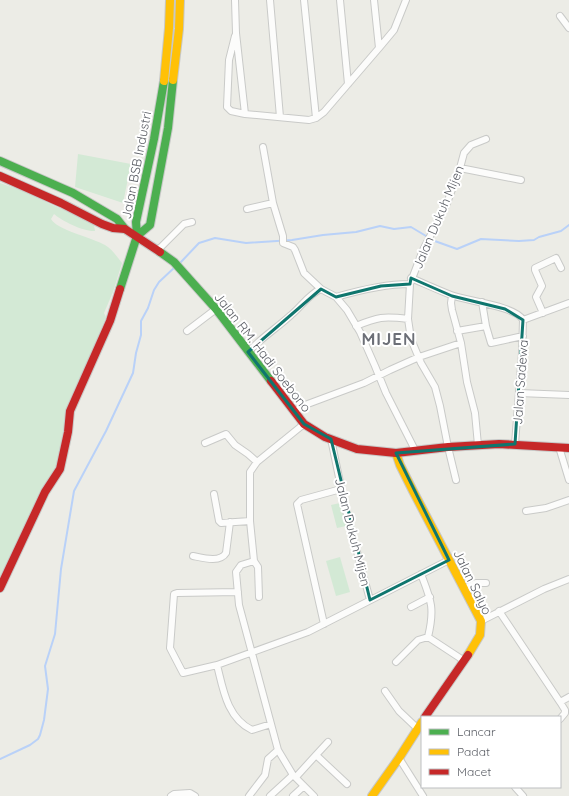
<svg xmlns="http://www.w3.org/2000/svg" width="569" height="796" viewBox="0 0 569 796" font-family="Quicksand,sans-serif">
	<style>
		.green { fill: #d3e9d5 }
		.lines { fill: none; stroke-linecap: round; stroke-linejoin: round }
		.stream { stroke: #b9d1f8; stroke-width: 2 }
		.street-casing { stroke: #c9cac8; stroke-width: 8 }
		.fast-casing { stroke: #c7c8c7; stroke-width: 10 }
		.slow-casing { stroke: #c7c8c7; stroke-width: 10 }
		.jam-casing { stroke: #c7c8c7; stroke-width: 10 }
		.street { stroke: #fcfcfb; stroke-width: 6 }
		.fast { stroke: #4caf50; stroke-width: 8 }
		.slow { stroke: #ffc107; stroke-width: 8 }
		.jam { stroke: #c62828; stroke-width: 8 }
		.marked { fill: none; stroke: #0f766e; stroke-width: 3; stroke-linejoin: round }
		.labels { text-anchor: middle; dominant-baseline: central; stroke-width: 4; stroke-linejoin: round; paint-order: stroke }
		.street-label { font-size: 13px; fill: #5b5e65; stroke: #fff }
		.district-label { font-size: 17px; font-weight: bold; letter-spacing: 1px; fill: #6c6f77; stroke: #fff }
	</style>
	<rect width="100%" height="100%" fill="#ecece6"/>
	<path class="green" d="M 78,154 L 131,164 L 123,203 L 75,187 Z
		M 0,183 L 32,194 L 50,204 L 85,219 L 94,225 L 95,231 C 84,232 62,221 54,214 L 51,219 C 57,230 93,238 105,245 C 112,249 117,257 122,263 L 113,292 L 104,313 L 106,317 L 92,351 L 69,401 L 56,468 L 0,579 Z
		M 340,503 L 346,526 L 337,528 L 331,505 Z
		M 340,557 L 350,592 L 336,596 L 326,561 Z"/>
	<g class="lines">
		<path class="stream" d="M 432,240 L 457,249 L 481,239 L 519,241 L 534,240 L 539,237 L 561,231 L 569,225
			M 180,263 L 199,243 L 215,238 L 246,243 L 292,240 L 323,235 L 356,232 L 380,226 L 394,229 L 411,227 L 426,236
			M 0,759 L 30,745 L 38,739 L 40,735 L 44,720 L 48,689 L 45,666 L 55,634 L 61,569 L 74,491 L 106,431 L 133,373 L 136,353 L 141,335 L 141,321 L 148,308 L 154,290 L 159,282 L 175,267"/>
		<defs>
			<path id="street" d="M 235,0 L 236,33 L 245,114 L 309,120 L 316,118 L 324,112 L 379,48 L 374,0
				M 270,0 L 280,117
				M 304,0 L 316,118
				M 340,0 L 348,84
				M 560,16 L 569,28
				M 235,36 L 229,60 L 227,107 L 231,111 L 245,114
				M 379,48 L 394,30 L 406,0
				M 263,147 L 273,203 L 283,236 L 283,243 L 293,247 L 295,250 L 304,273 L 321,289 L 336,297 L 347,310 L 360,332 L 375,366 L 386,393 L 415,450
				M 460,168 L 521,180
				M 247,209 L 273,203
				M 158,250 L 184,224 L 192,222
				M 411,278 C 425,284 438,290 451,295 C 466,301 516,306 523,320
				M 452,296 L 451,303 L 452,310 L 461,343 L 467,382 L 475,413 L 478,445
				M 336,297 C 360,290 385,284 410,284
				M 482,302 L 486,326
				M 543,313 L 536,297 L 542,286 L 535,270 L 535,268 L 556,258 L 561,268
				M 523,320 L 569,303
				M 356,326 C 378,317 383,316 408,319
				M 187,331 L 216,309
				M 457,331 L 486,326 L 491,343 L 523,336
				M 248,352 C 261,338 277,328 291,315 C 301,307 309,294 321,289
				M 519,393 L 569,395
				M 294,412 L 305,405 L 364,383 L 390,370 L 419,357 L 461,343
				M 304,424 L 257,462 L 250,472 L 250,521 L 254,561 L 241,565 L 236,572 L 239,605 L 278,750 L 293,775 L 314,796
				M 331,439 L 346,511 L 370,600
				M 205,443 L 226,434 L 235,445 L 248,454 L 257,462
				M 515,444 L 522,353 L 523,320
				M 559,447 L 569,480
				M 456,480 L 448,447 L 440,406 L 435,387 L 421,363 L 411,339 L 408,319 L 410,284 L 423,250 L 447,203 L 460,168 L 464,153 L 471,145 L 486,139
				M 214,494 L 219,521 L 221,523 L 250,521
				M 526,511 L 546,508 L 569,500
				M 193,556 C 203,558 220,563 226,553 L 230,522
				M 254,561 L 258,567 L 259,597
				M 421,574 C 431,600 435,608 428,637
				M 464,589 L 476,583 L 486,583
				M 238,592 L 177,593 L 174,594 L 170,648 L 183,673 L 217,665 L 308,632 L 449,560
				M 411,607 L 430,597
				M 499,611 L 560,702 L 569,697
				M 481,621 L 544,589 L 569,579
				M 324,624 L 297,504 L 301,500 L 341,489
				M 396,662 L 418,640 L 428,637 L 463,660
				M 217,665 C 223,689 227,718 252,730 L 271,724
				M 385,691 L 399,711 L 418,729
				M 560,719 L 565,713 L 565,710 L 560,702
				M 316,755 L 328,742
				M 399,758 L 423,796
				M 296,777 L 316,755 L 347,784
				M 515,787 L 523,796
				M 171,796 L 174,794 L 190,793 L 195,796
				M 249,796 L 265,775 L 268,759 L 278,750
				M 270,796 L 293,775
				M 293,796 L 304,786"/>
			<path id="fast" d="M 0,161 L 73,193 L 117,219 L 125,229
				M 137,236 L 150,225 L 168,128 L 173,80
				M 160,252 L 174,262 L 216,309 L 271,381
				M 120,289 L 137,236 L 136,222 L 154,139 L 164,81"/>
			<path id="slow" d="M 173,80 L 179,29 L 180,0
				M 164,81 L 169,28 L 170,0
				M 396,453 L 400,465 L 413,491 L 481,621 L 480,635 L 468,655
				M 372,796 L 399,758 L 422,722"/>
			<path id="jam" d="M 0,176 L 61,203 L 102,224 L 113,228 L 125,229 L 160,252
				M 271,381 L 304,424 L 325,437 L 357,449 L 396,453 L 448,447 L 499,444 L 569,448
				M 0,588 L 45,492 L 60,469 L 68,432 L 70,411 L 110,321 L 120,289
				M 425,717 L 468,655"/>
		</defs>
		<use href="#street" class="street-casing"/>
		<use href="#fast" class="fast-casing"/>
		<use href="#slow" class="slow-casing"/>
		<use href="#jam" class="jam-casing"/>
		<use href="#street" class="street"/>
		<use href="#fast" class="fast"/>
		<use href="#slow" class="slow"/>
		<use href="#jam" class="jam"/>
	</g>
	<path class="marked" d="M 411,278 L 452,296 L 505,309 L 523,320 L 515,444 L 396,453 L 449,560 L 370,600 L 331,439 L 304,424 L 248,352 L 321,289 L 336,297 L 381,286 L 410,284 Z"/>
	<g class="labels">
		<g class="street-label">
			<text transform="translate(136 165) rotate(-79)">Jalan BSB Industri</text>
			<text transform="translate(438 217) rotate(-67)">Jalan Dukuh Mijen</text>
			<text transform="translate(263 352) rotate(52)">Jalan RM. Hadi Soebono</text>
			<text transform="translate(520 382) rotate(-86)">Jalan Sadewa</text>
			<text transform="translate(353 532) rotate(76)">Jalan Dukuh Mijen</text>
			<text transform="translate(473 582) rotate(64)">Jalan Salyo</text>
		</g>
		<g class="district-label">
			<text x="389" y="338">MIJEN</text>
		</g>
	</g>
	<rect x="421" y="716" width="140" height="72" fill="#ffffff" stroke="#bdbfc1"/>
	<rect x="429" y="729" width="20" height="6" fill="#4caf50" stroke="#bdbfc1"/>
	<text x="457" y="736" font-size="12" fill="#5b5e65">Lancar</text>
	<rect x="429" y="749" width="20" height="6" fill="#ffc107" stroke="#bdbfc1"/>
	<text x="457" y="756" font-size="12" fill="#5b5e65">Padat</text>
	<rect x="429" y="769" width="20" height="6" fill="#c62828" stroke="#bdbfc1"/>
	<text x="457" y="776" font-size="12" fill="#5b5e65">Macet</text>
</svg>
